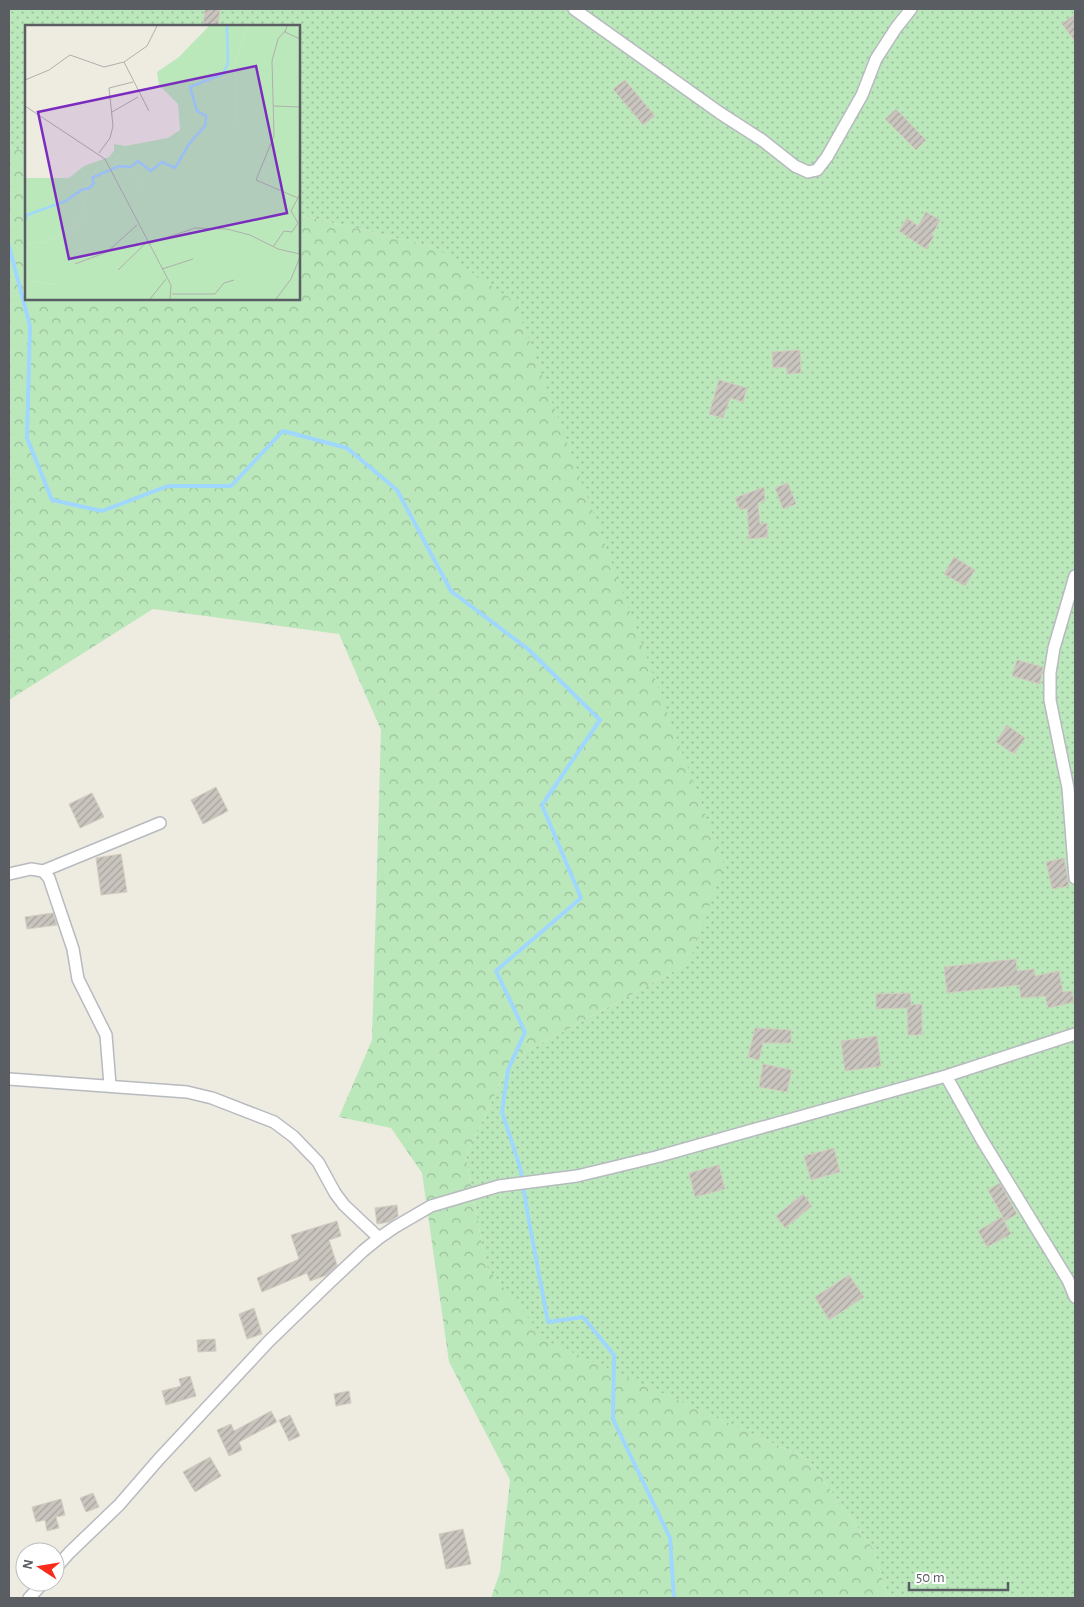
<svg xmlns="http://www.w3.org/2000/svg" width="1084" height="1607" viewBox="0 0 1084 1607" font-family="'Alegreya Sans',sans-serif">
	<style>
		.grass { fill: url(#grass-dots) }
		.forest { fill: url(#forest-crowns) }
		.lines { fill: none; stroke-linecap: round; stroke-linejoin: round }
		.stream { stroke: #a0d7ff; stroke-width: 4 }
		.building { fill: url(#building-hatch); stroke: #d3ccbf }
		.street-casing { stroke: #b7babf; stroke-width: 14 }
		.street { stroke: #fff; stroke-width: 11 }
		.inset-river { fill: none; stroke: #a0d7ff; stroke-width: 2.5 }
		.inset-road { fill: none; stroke: #afafab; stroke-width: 1 }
		.view { fill: #7b2cbf; fill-opacity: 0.15; stroke: #7b2cbf; stroke-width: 2.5 }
		.inset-edge { fill: none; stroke: #5a5e63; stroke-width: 2.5 }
	</style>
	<defs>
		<pattern id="grass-dots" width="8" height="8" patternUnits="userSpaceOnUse" patternTransform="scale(1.25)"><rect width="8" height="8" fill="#bbe8bb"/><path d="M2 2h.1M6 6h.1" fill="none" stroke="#9bbf9c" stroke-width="1.8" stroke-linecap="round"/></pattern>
		<pattern id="forest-crowns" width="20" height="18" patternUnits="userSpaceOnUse" patternTransform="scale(1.25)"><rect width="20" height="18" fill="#bbe8bb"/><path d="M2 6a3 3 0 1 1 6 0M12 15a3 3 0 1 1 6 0" fill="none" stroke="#9bbf9c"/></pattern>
		<pattern id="building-hatch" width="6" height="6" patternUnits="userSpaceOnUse" patternTransform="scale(1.25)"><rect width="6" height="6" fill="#c9c5be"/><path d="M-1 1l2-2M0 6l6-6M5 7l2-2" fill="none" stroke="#a6a39e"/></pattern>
	</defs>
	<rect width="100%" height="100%" fill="#eeebe1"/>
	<path class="grass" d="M 9,9 L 1075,9 L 1075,1598 L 888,1598 L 874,1550 L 808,1459 L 546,1341 L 486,1266 L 466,1156 L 511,1060 L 689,963 L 435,247 L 299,215 L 299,26 L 26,26 L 26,151 L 9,147 Z"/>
	<path class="forest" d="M 9,147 L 26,151 L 26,299 L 299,299 L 299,215 L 435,247 L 515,302 L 724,865 L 689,963 L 511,1060 L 466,1156 L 486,1266 L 547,1341 L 808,1459 L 874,1550 L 888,1598 L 491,1598 L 500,1572 L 510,1480 L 449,1362 L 422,1173 L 391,1128 L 339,1117 L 372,1040 L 381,730 L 339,634 L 153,609 L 9,700 Z"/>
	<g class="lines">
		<path class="stream" d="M 9,246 L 30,326 L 27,438 L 52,500 L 102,511 L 168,486 L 231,486 L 283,431 L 347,448 L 397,490 L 451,591 L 528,649 L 600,720 L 542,805 L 581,898 L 496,971 L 525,1032 L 508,1070 L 502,1112 L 520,1167 L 528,1216 L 548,1322 L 583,1317 L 614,1355 L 613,1419 L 670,1538 L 674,1598"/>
	</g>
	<path class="building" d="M 205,9 L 220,9 L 218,26 L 203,26 Z
		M 1075,14 L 1075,41 L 1062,24 Z
		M 625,80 L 655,116 L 643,125 L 613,89 Z
		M 896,109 L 926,140 L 916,150 L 885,119 Z
		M 926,212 L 940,220 L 932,235 L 934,236 L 926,249 L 899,231 L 907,218 L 918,226 Z
		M 800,350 L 801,373 L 787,374 L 786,367 L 773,368 L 772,352 Z
		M 719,380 L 747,388 L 743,402 L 730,398 L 723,418 L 709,414 Z
		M 788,483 L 796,504 L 783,509 L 775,488 Z
		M 764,487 L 765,501 L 758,503 L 760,524 L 767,523 L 768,537 L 749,539 L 747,508 L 740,510 L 735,498 Z
		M 954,557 L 975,570 L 965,586 L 944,574 Z
		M 1017,660 L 1043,667 L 1040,684 L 1012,676 Z
		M 1007,725 L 1025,738 L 1014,754 L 996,742 Z
		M 216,787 L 228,811 L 203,824 L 191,800 Z
		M 92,793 L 104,817 L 80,828 L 69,804 Z
		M 121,854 L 127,892 L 101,895 L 96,858 Z
		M 1064,858 L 1069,886 L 1052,889 L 1046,862 Z
		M 53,913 L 57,925 L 27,929 L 25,917 Z
		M 1016,959 L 1017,971 L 1034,969 L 1035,976 L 1059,971 L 1063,992 L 1072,991 L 1074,1002 L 1048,1008 L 1045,996 L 1021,998 L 1019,985 L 947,993 L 944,967 Z
		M 910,993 L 911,1005 L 922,1004 L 922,1035 L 908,1035 L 907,1008 L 876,1009 L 876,994 Z
		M 755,1028 L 791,1030 L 791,1043 L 763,1043 L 759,1060 L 748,1057 Z
		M 877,1036 L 881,1066 L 845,1071 L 841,1041 Z
		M 763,1064 L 792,1070 L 787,1092 L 759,1087 Z
		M 834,1148 L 840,1172 L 811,1180 L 804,1156 Z
		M 719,1165 L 725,1189 L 695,1197 L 689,1173 Z
		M 1000,1183 L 1017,1214 L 1005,1221 L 988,1190 Z
		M 803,1194 L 812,1206 L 785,1228 L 776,1216 Z
		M 397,1205 L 398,1216 L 389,1222 L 377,1224 L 375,1208 Z
		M 1002,1217 L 1011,1234 L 987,1247 L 978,1231 Z
		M 337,1221 L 341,1236 L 329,1240 L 337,1265 L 327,1275 L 310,1281 L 307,1273 L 262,1292 L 257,1278 L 299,1259 L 291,1235 Z
		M 849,1275 L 864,1297 L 829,1320 L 815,1297 Z
		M 254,1308 L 262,1334 L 247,1339 L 239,1314 Z
		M 215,1339 L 216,1351 L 198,1352 L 197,1340 Z
		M 190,1376 L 196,1396 L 166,1405 L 162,1391 L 181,1386 L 179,1379 Z
		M 349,1391 L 351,1403 L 336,1406 L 334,1394 Z
		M 271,1411 L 277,1422 L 239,1442 L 242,1450 L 229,1456 L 217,1430 L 231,1424 L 234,1431 Z
		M 290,1415 L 300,1436 L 289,1441 L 279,1420 Z
		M 210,1457 L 221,1476 L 195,1492 L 183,1472 Z
		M 93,1493 L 99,1507 L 86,1512 L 80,1498 Z
		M 61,1499 L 65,1515 L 56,1517 L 59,1528 L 47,1531 L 45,1520 L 36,1522 L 32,1507 Z
		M 463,1529 L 471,1564 L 446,1569 L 439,1534 Z"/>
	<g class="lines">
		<defs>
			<path id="street" d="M 574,9 L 720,113 L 762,140 L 795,166 L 808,172 L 817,170 L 827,157 L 862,95 L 876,59 L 896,28 L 911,9
				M 1075,576 L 1054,648 L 1050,673 L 1050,700 L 1068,788 L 1075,878
				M 43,871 L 49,878 L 73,949 L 78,979 L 106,1035 L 110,1085
				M 9,874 L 31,869 L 43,871 L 160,823
				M 946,1076 L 982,1140 L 1068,1280 L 1075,1297
				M 9,1079 L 187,1092 L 212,1098 L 274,1122 L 294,1137 L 318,1162 L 335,1193 L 344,1205 L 379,1238
				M 55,1569 L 69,1553 L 119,1505 L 159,1459 L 269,1341 L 330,1282 L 363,1251 L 379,1238 L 395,1227 L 431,1206 L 499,1186 L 577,1176 L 656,1157 L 946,1076 L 1075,1034
				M 29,1598 L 44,1582"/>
		</defs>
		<use href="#street" class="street-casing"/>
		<use href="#street" class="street"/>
	</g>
	<g transform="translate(25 25)">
		<rect width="275" height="275" fill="#eeebe1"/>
		<path d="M 223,1 L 275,1 L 275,274 L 97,274 L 109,263 L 32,260 L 6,256 L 0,246 L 0,219 L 21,217 L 46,204 L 56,193 L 64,154 L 73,143 L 87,137 L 102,141 L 120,162 L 210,107 L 211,37 Z" fill="#bbe8bb"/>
		<path d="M 184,1 L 223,1 L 211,37 L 210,107 L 205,119 L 134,164 L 120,162 L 102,141 L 87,137 L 73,143 L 64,154 L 56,193 L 46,204 L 21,217 L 0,219 L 0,153 L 44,153 L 59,141 L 84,132 L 89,126 L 89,119 L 100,121 L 143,113 L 155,105 L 153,79 L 134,60 L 132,47 L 154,32 ZM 0,246 L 6,256 L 32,260 L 102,251 L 110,263 L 97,274 L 0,274 Z" fill="#bbe8bb"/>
		<path class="inset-river" d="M 0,195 L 2,190 L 41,176 L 56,165 L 65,163 L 69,158 L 67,153 L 94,141 L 106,142 L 113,136 L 126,146 L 137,137 L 150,143 L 164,119 L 180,101 L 181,91 L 172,86 L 165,62 L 198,49 L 203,38 L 202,1"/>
		<path class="inset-road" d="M 262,1 L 260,7 L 275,14M 260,6 L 253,14 L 247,36 L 249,111 L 231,155 L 273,173M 99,37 L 124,86M 0,55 L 24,45 L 45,30 L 79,42 L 99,37 L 122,21 L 132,1M 0,81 L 80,134 L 146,260 L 145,274M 249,81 L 275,82M 87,87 L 113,72M 74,128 L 85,113 L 88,101 L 84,63 L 108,57M 123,219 L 170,203 L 202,204 L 225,210 L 253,224 L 275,229M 248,222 L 259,206 L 267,207 L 273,198 L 266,186 L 275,169M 50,239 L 82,227 L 112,200M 137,244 L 168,234M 93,245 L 122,217M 147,269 L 190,269 L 199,258 L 209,255M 125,274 L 141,254M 251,274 L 266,254 L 275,232"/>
		<path class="view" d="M 231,41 L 262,188 L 44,234 L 13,87 Z"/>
		<rect width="275" height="275" class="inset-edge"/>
	</g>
	<rect width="1084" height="1607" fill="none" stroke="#5a5e63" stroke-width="20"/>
	<g transform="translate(40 1567) rotate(282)"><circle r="24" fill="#ffffff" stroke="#bdbfc1"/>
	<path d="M0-4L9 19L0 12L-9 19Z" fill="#f82b1d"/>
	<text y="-8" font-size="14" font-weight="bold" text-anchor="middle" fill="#5a5e63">N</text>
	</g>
	<path d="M909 1582v8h99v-8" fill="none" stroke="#5a5e63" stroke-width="2.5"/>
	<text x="916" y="1582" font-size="15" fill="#5a5e63" stroke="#ffffff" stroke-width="4" paint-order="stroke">50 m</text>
</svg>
